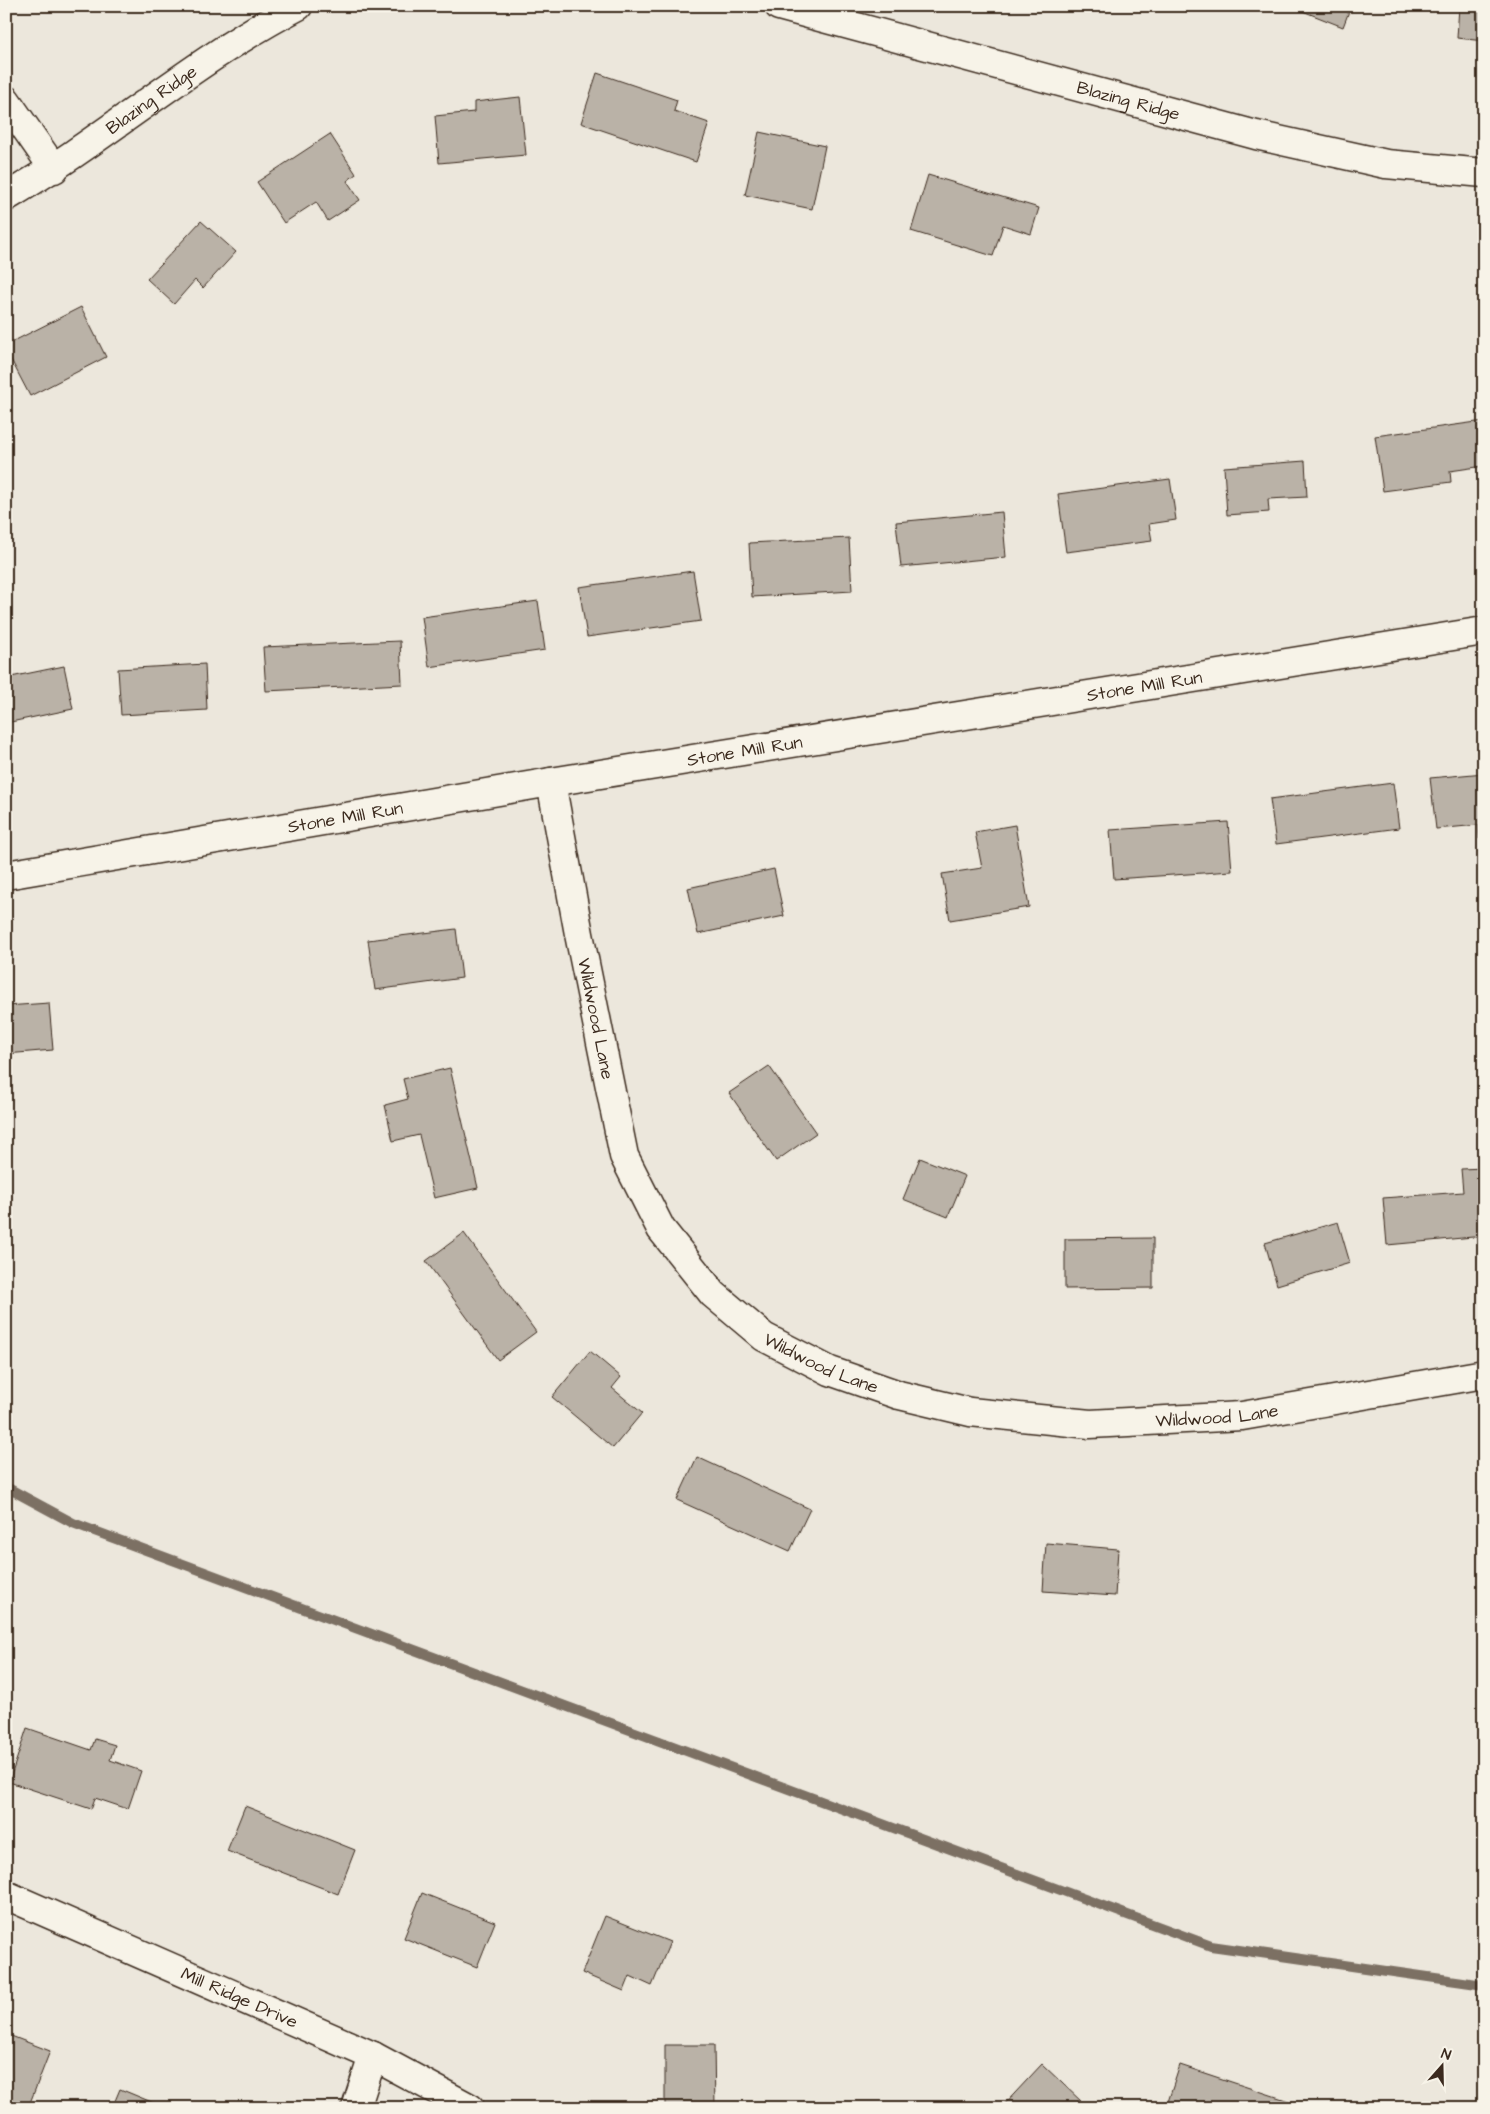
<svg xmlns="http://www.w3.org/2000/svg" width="1490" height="2114" viewBox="0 0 1490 2114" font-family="'Architects Daughter',sans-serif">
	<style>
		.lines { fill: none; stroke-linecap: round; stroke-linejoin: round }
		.stream { stroke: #7c7064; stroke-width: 10 }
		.building { fill: #bab2a7; stroke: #3b2a1e }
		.minor-casing { stroke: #3b2a1e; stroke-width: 31 }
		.minor { stroke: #f7f3e8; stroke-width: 28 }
		.labels { text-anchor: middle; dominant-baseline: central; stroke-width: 4; stroke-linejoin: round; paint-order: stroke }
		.street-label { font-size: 18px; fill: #3b2a1e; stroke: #f7f3e8 }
	</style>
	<rect width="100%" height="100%" fill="#ece7dc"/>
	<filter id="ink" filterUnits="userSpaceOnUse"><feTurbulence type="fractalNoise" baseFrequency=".02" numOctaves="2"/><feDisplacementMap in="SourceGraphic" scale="10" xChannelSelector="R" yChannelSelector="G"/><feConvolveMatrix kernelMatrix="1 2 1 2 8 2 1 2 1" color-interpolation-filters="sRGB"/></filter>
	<g filter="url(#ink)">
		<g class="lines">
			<path class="stream" d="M 6,1487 L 73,1523 L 1211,1946 L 1484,1985"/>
		</g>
		<path class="building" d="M 1290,6 L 1351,6 L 1343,27 Z
			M 1459,6 L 1484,6 L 1484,41 L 1457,38 Z
			M 597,73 L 677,100 L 674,111 L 709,123 L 696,162 L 581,123 Z
			M 520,97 L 526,155 L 439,163 L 435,116 L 474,112 L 474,102 Z
			M 759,132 L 825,146 L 812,209 L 745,195 Z
			M 330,134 L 356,174 L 347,181 L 360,200 L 328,221 L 316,202 L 284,223 L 257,182 Z
			M 928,175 L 1039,208 L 1031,234 L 1003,225 L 993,256 L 911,231 Z
			M 201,221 L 236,252 L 203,288 L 195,280 L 174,304 L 147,279 Z
			M 81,307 L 106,357 L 30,396 L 6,350 L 6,345 Z
			M 1484,421 L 1484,466 L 1450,471 L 1451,482 L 1383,491 L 1375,436 Z
			M 1305,461 L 1307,497 L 1268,499 L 1269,512 L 1227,515 L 1224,467 Z
			M 1170,479 L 1176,520 L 1149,524 L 1152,541 L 1066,552 L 1058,494 Z
			M 1002,512 L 1006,557 L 901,567 L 896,522 Z
			M 849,538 L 852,591 L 752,597 L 749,543 Z
			M 693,571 L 701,621 L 587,637 L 579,587 Z
			M 538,601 L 545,650 L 429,667 L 422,617 Z
			M 400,641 L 402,684 L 266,691 L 263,647 Z
			M 205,664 L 207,710 L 121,715 L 118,669 Z
			M 64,666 L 73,709 L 6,723 L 6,678 Z
			M 1484,773 L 1484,838 L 1479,839 L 1478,825 L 1436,829 L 1430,778 Z
			M 1393,783 L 1399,828 L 1276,844 L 1270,799 Z
			M 1228,822 L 1232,871 L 1114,879 L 1110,830 Z
			M 1015,825 L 1029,907 L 950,920 L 942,874 L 982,868 L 975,832 Z
			M 774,869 L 784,916 L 698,934 L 688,888 Z
			M 456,929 L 462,978 L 375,990 L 368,940 Z
			M 49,1003 L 53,1050 L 6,1054 L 6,1006 Z
			M 769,1066 L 816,1133 L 776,1161 L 729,1093 Z
			M 450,1068 L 478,1188 L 434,1198 L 419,1135 L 393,1141 L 385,1105 L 408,1099 L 403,1079 Z
			M 920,1158 L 965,1176 L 948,1217 L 903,1199 Z
			M 1484,1168 L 1484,1236 L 1387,1245 L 1383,1198 L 1463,1192 L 1461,1169 Z
			M 1338,1222 L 1350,1263 L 1277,1285 L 1265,1243 Z
			M 464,1233 L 536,1332 L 498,1360 L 426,1261 Z
			M 1153,1238 L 1153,1288 L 1065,1289 L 1065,1239 Z
			M 590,1351 L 621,1377 L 612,1388 L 642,1413 L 613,1448 L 552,1397 Z
			M 697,1457 L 810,1509 L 790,1551 L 677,1500 Z
			M 1479,1492 L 1484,1492 L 1484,1537 L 1480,1538 Z
			M 1046,1543 L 1118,1549 L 1115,1596 L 1043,1591 Z
			M 27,1728 L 91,1750 L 95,1739 L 115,1745 L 110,1760 L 141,1771 L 128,1809 L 95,1798 L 91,1809 L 9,1782 Z
			M 245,1806 L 355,1850 L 338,1894 L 227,1851 Z
			M 422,1893 L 495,1922 L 477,1967 L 404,1938 Z
			M 605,1916 L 670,1942 L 652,1986 L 630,1976 L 624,1991 L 582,1973 Z
			M 6,2034 L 50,2051 L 28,2108 L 14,2108 L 6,2105 Z
			M 665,2045 L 714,2045 L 715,2108 L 665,2108 Z
			M 1042,2064 L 1083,2103 L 1079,2108 L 1001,2108 Z
			M 1180,2065 L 1298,2104 L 1297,2108 L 1166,2108 Z
			M 120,2089 L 166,2108 L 112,2108 Z"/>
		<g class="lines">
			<defs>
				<g id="minor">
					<path id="s1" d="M 779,6 L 1256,135 L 1386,164 L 1484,173"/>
					<path d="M 6,100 L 54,169"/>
					<path id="s2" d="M 6,197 C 107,138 194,60 298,6"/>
					<path id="s3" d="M 551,782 L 579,934 L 624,1156 L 661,1229 L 713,1294 L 764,1337 L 830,1371 L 899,1395 L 970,1412 L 1090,1424 L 1242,1416 L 1484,1374"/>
					<path id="s4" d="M 6,875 L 551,782 L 1484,631"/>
					<path id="s5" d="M 6,1895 L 373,2056 L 470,2108"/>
					<path d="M 356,2108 L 373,2056"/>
				</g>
			</defs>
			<use href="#minor" class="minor-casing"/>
			<use href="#minor" class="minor"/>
		</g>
	</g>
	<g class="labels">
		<g class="street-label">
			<text stroke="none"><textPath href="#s2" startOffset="175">Blazing Ridge</textPath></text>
			<text stroke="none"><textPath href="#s1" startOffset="362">Blazing Ridge</textPath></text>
			<text stroke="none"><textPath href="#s4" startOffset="1154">Stone Mill Run</textPath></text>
			<text stroke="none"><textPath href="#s4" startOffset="749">Stone Mill Run</textPath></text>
			<text stroke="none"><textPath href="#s4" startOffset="344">Stone Mill Run</textPath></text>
			<text stroke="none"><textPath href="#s3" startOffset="241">Wildwood Lane</textPath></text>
			<text stroke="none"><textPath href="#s3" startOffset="676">Wildwood Lane</textPath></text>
			<text stroke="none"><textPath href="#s3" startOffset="1081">Wildwood Lane</textPath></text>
			<text stroke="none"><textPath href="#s5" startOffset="255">Mill Ridge Drive</textPath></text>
		</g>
	</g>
	<rect width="1490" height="2114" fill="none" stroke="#f7f3e8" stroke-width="25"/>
	<rect x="12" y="12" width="1465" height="2089" fill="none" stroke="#3b2a1e" stroke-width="2" filter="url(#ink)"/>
	<g transform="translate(1442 2066) rotate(20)" stroke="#f7f3e8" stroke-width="4" paint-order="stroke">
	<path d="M0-4L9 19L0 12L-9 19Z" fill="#3b2a1e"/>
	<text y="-8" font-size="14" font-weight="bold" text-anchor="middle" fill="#3b2a1e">N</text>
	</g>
</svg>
